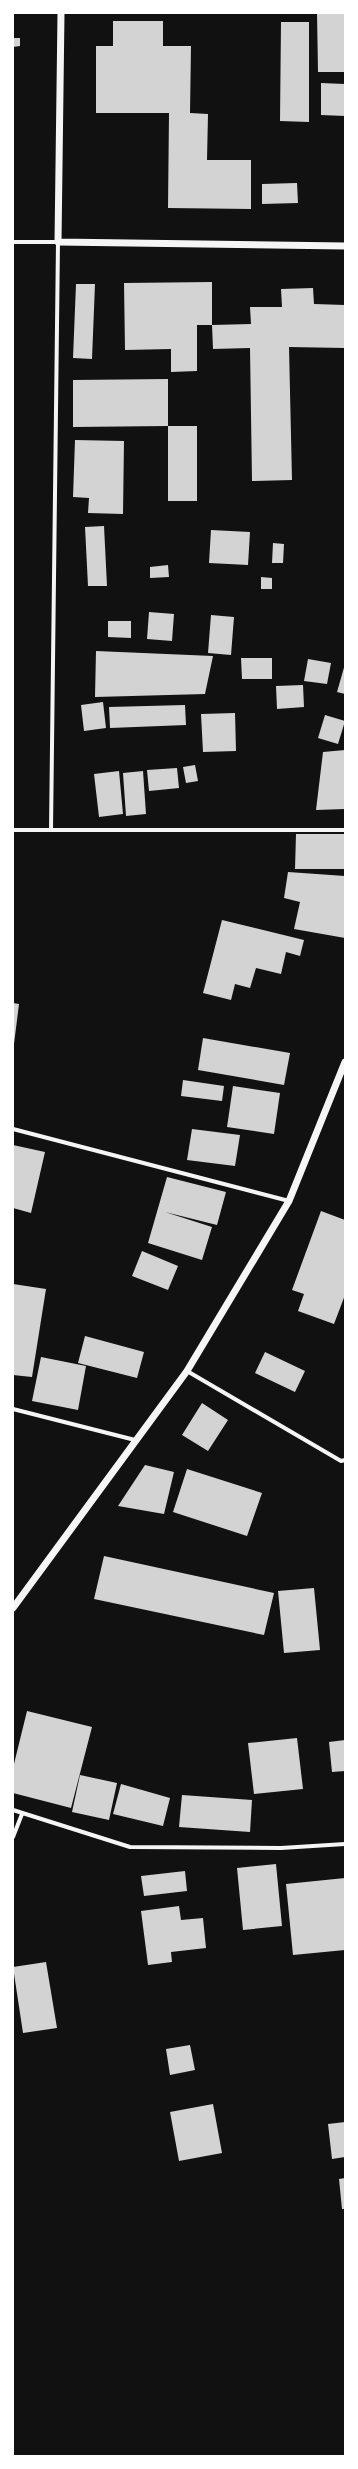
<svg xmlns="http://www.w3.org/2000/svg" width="358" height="2469" viewBox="0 0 358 2469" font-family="Quicksand,sans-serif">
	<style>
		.building { fill: #d3d3d3 }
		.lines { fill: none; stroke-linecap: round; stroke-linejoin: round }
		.minor { stroke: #f5f5f5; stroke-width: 4 }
		.tertiary { stroke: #f5f5f5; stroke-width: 7 }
	</style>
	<rect width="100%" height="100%" fill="#111"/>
	<path class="building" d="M 317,13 L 345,13 L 345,72 L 318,72 Z
		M 113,21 L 163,21 L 163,46 L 191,46 L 190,113 L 208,114 L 207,160 L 251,160 L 251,209 L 168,208 L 169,113 L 96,113 L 96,46 L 113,46 Z
		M 281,22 L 309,22 L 309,122 L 280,121 Z
		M 13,38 L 20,38 L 20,46 L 13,47 Z
		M 321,83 L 345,84 L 345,116 L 321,115 Z
		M 297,183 L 298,203 L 262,204 L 262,184 Z
		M 212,282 L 212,325 L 197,325 L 197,371 L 171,372 L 171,349 L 125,350 L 124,283 Z
		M 76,284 L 95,284 L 92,359 L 73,358 Z
		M 313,288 L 314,304 L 345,305 L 345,348 L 289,347 L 292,480 L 252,481 L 250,348 L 213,349 L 212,325 L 251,324 L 250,307 L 282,307 L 281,289 Z
		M 168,379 L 168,426 L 73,427 L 73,380 Z
		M 168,426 L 197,426 L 197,501 L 168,501 Z
		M 75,440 L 124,441 L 123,514 L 88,513 L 89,498 L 73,497 Z
		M 104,526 L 107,586 L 88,586 L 85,527 Z
		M 211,530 L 250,532 L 248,565 L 209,563 Z
		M 273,543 L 284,544 L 283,563 L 272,563 Z
		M 168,565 L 169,577 L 150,578 L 150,567 Z
		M 261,577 L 272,578 L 272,589 L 261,589 Z
		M 149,612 L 174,614 L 172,641 L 147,639 Z
		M 211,615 L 234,617 L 231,655 L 208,653 Z
		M 108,621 L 131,621 L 131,638 L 108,637 Z
		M 96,651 L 213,656 L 205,694 L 95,697 Z
		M 241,658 L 272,658 L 272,679 L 242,679 Z
		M 308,659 L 331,663 L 327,684 L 304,681 Z
		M 345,664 L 345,694 L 337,692 Z
		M 303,685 L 304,707 L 277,709 L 276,686 Z
		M 103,702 L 106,728 L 84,731 L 81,705 Z
		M 185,705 L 186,725 L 110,728 L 109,707 Z
		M 235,713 L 236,751 L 203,752 L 201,714 Z
		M 325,715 L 345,721 L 338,744 L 318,738 Z
		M 345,750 L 345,809 L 316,810 L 323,752 Z
		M 195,765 L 198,781 L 186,783 L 183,767 Z
		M 177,768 L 179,788 L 149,791 L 147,770 Z
		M 119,771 L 123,814 L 99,817 L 94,774 Z
		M 143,771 L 146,814 L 126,816 L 123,773 Z
		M 296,834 L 345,834 L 345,869 L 295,869 Z
		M 288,872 L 345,876 L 345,938 L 294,929 L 300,902 L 284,898 Z
		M 222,920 L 304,940 L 300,956 L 286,952 L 281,974 L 256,968 L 250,988 L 235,984 L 231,1000 L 203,993 Z
		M 13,1003 L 19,1004 L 14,1044 L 13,1044 Z
		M 203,1038 L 290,1053 L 284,1085 L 198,1070 Z
		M 183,1080 L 224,1086 L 222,1101 L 181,1096 Z
		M 233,1086 L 280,1093 L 274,1134 L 227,1127 Z
		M 192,1129 L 240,1135 L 235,1166 L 187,1160 Z
		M 13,1145 L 45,1152 L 31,1213 L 13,1208 Z
		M 167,1177 L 226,1192 L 217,1225 L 165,1212 L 212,1227 L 202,1260 L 148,1243 Z
		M 321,1211 L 345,1220 L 345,1295 L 334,1324 L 298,1311 L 304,1294 L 292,1290 Z
		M 142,1251 L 178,1266 L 168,1290 L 132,1276 Z
		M 13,1284 L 46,1289 L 32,1377 L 13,1375 Z
		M 85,1336 L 144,1352 L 137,1378 L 78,1363 Z
		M 265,1352 L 305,1371 L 295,1392 L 255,1373 Z
		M 41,1357 L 86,1366 L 78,1410 L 32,1401 Z
		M 202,1403 L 228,1420 L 208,1451 L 182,1435 Z
		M 145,1465 L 174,1472 L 164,1514 L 118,1506 Z
		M 187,1469 L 262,1493 L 247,1536 L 173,1512 Z
		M 104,1556 L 274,1593 L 264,1635 L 94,1599 Z
		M 314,1588 L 320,1650 L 284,1653 L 278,1591 Z
		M 27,1711 L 92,1727 L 71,1808 L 13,1793 L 13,1768 Z
		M 297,1738 L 303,1789 L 254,1794 L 248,1743 Z
		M 345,1740 L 345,1771 L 332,1772 L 329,1742 Z
		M 80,1775 L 117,1783 L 109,1820 L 72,1812 Z
		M 121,1784 L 170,1798 L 163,1826 L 113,1814 Z
		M 182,1795 L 252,1800 L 250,1832 L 179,1827 Z
		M 276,1864 L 282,1926 L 243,1930 L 237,1868 Z
		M 185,1871 L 187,1891 L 144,1896 L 141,1876 Z
		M 345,1878 L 345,1950 L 293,1955 L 286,1884 Z
		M 179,1906 L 181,1920 L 203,1918 L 206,1948 L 171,1952 L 172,1962 L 148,1965 L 141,1911 Z
		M 46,1962 L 57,2028 L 23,2033 L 13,1967 Z
		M 190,2045 L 195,2070 L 170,2075 L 166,2049 Z
		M 213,2104 L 222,2153 L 179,2161 L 170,2112 Z
		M 345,2122 L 345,2157 L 332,2159 L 328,2124 Z
		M 345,2178 L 345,2209 L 342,2209 L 339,2179 Z"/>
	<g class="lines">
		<path class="minor" d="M 13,242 L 58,242 L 51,830
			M 13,830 L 345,830
			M 13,1129 L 289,1201
			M 187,1371 L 341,1461 L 345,1460
			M 13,1409 L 135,1440
			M 13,1810 L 130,1847 L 281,1848 L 345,1844
			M 13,1837 L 22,1814"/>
		<path class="tertiary" d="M 61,13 L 58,242 L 345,246
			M 13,1608 L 187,1371 L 289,1201 L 345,1062"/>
	</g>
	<rect width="358" height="2469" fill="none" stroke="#ffffff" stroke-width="28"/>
</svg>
